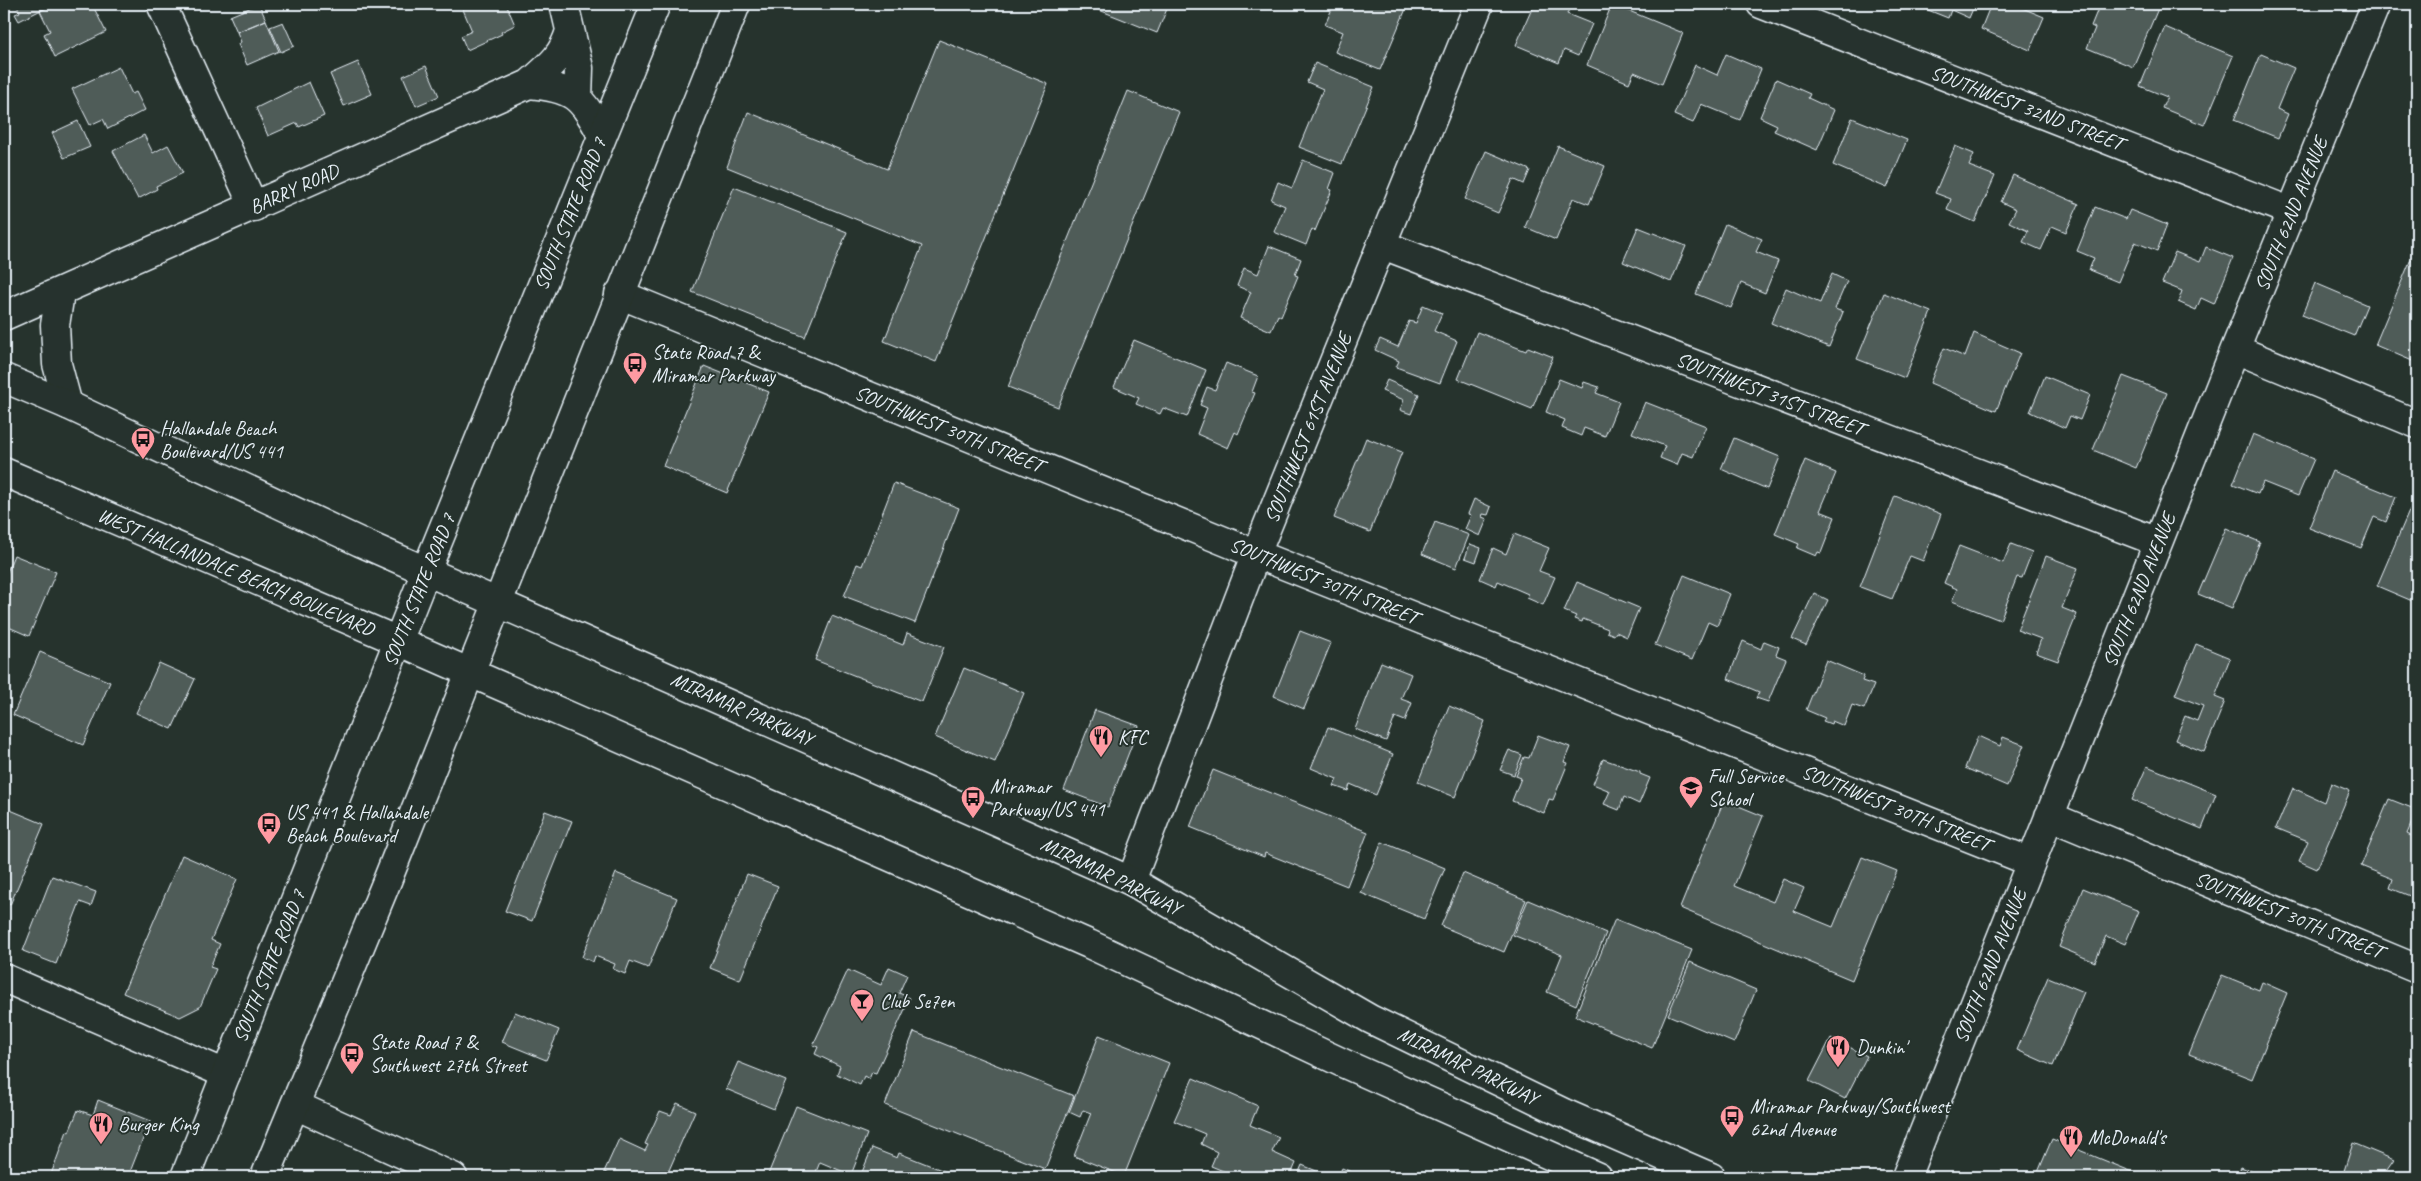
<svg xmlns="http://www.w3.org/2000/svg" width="2421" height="1181" viewBox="0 0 2421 1181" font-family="Caveat,sans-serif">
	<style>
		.building { fill: #505c59; stroke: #e8f1f8 }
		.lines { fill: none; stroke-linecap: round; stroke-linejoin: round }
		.minor-casing { stroke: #e8f1f8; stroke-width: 31 }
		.major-casing { stroke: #e8f1f8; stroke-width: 31 }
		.minor { stroke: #26332d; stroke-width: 28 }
		.major { stroke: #26332d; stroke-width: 28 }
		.labels { text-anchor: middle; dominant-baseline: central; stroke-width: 4; stroke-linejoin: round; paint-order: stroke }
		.street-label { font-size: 20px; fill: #e8f1f8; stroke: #26332d }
		.poi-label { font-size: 20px; fill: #e8f1f8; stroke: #26332d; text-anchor: start }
	</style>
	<rect width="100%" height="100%" fill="#26332d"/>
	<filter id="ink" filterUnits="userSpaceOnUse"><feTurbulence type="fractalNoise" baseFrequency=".02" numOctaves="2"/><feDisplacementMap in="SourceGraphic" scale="10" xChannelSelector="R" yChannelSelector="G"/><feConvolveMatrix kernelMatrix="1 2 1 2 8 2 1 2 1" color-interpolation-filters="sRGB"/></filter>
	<g filter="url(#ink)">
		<path class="building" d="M 16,4 L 45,4 L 47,7 L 19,21 L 15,14 L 20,12 Z
			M 55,4 L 92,4 L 106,32 L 55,57 L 44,34 L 50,31 L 40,11 Z
			M 259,4 L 266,20 L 237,32 L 230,16 Z
			M 470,4 L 506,4 L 515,25 L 501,32 L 502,34 L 467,50 L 461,36 L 472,31 L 462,7 Z
			M 1084,4 L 1169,4 L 1157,33 Z
			M 1334,4 L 1408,4 L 1380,70 L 1335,52 L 1343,32 L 1325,25 Z
			M 1534,4 L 1571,4 L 1567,14 L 1592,24 L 1578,56 L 1564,50 L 1559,63 L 1516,45 Z
			M 1612,4 L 1683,33 L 1662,84 L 1634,72 L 1629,83 L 1587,65 Z
			M 1913,4 L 1975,4 L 1969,18 L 1951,10 L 1948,18 Z
			M 1991,4 L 2021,4 L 2020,7 L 2044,17 L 2030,50 L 1981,29 Z
			M 2100,4 L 2160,4 L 2133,67 L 2087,48 L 2095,28 L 2091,26 Z
			M 266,20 L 279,51 L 247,65 L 238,44 L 241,42 L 237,32 Z
			M 283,22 L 294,46 L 281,52 L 270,27 Z
			M 2165,27 L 2233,56 L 2204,125 L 2162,108 L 2167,97 L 2140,86 Z
			M 939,40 L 1048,84 L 936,362 L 884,341 L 922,246 L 727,167 L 748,112 L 887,169 Z
			M 1726,54 L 1761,69 L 1740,120 L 1701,104 L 1693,123 L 1674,115 L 1695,65 L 1717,75 Z
			M 2261,54 L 2294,68 L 2277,109 L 2288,114 L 2278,138 L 2234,120 Z
			M 358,62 L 372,94 L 344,106 L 330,74 Z
			M 1315,63 L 1374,87 L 1342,164 L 1299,147 L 1323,89 L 1307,82 Z
			M 426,66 L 439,96 L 416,106 L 403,76 Z
			M 119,67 L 132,94 L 136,92 L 145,110 L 108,129 L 103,119 L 90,125 L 72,89 Z
			M 1776,79 L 1810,94 L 1808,98 L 1834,110 L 1817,150 L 1774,131 L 1777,125 L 1760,117 Z
			M 309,82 L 324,116 L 299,127 L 297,123 L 268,136 L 256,108 Z
			M 1128,91 L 1179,112 L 1058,407 L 1008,387 Z
			M 1852,118 L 1907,140 L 1887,188 L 1833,165 Z
			M 78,121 L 90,147 L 64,158 L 52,133 Z
			M 144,135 L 153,153 L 168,145 L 183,173 L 156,186 L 157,189 L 138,199 L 113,151 Z
			M 1558,146 L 1605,166 L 1589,204 L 1573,198 L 1556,240 L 1525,227 Z
			M 1955,146 L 1974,154 L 1969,166 L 1995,176 L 1975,222 L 1947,210 L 1951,199 L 1935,193 Z
			M 1486,151 L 1530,170 L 1524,184 L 1513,179 L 1498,213 L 1465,199 Z
			M 1303,160 L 1335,173 L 1329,189 L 1332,190 L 1315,231 L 1312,229 L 1306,245 L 1274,232 L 1285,206 L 1271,200 L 1278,182 L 1292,188 Z
			M 2013,175 L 2079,204 L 2066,232 L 2052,226 L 2041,250 L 2023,242 L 2028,231 L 2009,222 L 2016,209 L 2001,202 Z
			M 734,187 L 847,232 L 805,337 L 692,292 Z
			M 2095,207 L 2126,219 L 2130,210 L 2167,225 L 2157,251 L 2135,242 L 2118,282 L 2089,270 L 2094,258 L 2077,251 Z
			M 1725,224 L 1762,239 L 1756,252 L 1778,261 L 1765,293 L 1741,283 L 1731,308 L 1696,294 Z
			M 1638,227 L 1686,246 L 1671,282 L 1623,262 Z
			M 1269,246 L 1301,259 L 1295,275 L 1298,276 L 1281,317 L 1278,315 L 1271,331 L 1240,318 L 1251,292 L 1237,286 L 1244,268 L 1258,274 Z
			M 2206,247 L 2233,258 L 2214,304 L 2201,298 L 2196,310 L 2178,302 L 2182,291 L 2162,283 L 2175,252 L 2200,262 Z
			M 2411,259 L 2417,262 L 2417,363 L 2375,345 Z
			M 1832,274 L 1847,281 L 1835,309 L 1843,312 L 1829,347 L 1771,323 L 1786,288 L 1820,303 Z
			M 2315,283 L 2367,305 L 2354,336 L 2302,315 Z
			M 1884,293 L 1931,312 L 1905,378 L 1857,359 Z
			M 1423,305 L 1442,313 L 1434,331 L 1457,341 L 1440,383 L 1396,367 L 1399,361 L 1375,350 L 1380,339 L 1398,347 L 1409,321 L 1416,323 Z
			M 1477,332 L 1526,351 L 1528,347 L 1553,357 L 1532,409 L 1458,379 Z
			M 1974,333 L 2020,353 L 1996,411 L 1930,383 L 1944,348 L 1965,357 Z
			M 1134,340 L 1206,370 L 1187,417 L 1163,408 L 1160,414 L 1136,404 L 1139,398 L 1114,387 Z
			M 1226,363 L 1258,376 L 1252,392 L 1255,393 L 1238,434 L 1235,432 L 1228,448 L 1197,434 L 1207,408 L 1200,405 L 1207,387 L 1215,390 Z
			M 704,366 L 769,392 L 727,493 L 663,466 Z
			M 2045,376 L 2090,395 L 2080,420 L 2070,416 L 2065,428 L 2030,412 Z
			M 2123,376 L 2167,393 L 2136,468 L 2093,450 Z
			M 1559,379 L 1582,388 L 1584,382 L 1599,387 L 1596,393 L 1619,402 L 1605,436 L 1584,428 L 1581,436 L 1562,428 L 1565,420 L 1546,412 Z
			M 1387,380 L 1419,394 L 1411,414 L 1400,410 L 1404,400 L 1382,391 Z
			M 1645,402 L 1706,426 L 1693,457 L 1682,453 L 1677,465 L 1660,458 L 1665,446 L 1632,433 Z
			M 2253,434 L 2314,459 L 2298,496 L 2263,482 L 2258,494 L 2233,484 Z
			M 1366,438 L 1402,452 L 1370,532 L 1334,518 Z
			M 1734,438 L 1780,457 L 1767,489 L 1721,469 Z
			M 1805,460 L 1836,473 L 1820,511 L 1835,517 L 1821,553 L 1818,552 L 1816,556 L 1797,548 L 1799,544 L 1775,534 Z
			M 2332,471 L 2396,497 L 2386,522 L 2374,517 L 2361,548 L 2309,528 Z
			M 894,483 L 959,508 L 915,623 L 844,596 L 857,564 L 862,566 Z
			M 1895,496 L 1941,514 L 1923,561 L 1910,556 L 1892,599 L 1860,587 Z
			M 1474,499 L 1491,507 L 1488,515 L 1483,514 L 1482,517 L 1487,519 L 1480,536 L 1465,529 L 1471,515 L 1468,514 Z
			M 2410,509 L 2417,512 L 2417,603 L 2377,586 Z
			M 1435,522 L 1469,535 L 1456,568 L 1422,554 Z
			M 2226,528 L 2260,542 L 2232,608 L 2198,594 Z
			M 1514,534 L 1549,548 L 1539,571 L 1555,577 L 1543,605 L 1527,598 L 1528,594 L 1498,581 L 1496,586 L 1480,579 L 1493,548 L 1506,554 Z
			M 1470,544 L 1481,548 L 1476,562 L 1465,558 Z
			M 2011,544 L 2032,552 L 2022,578 L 2017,577 L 2000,620 L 1952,601 L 1957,589 L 1944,583 L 1959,546 L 2003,563 Z
			M 14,555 L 56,572 L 29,636 L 4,625 L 4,579 Z
			M 2046,556 L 2078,568 L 2062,608 L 2077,614 L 2058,661 L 2036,653 L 2041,639 L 2017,630 Z
			M 1684,575 L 1730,594 L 1717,626 L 1708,622 L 1692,660 L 1655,645 Z
			M 1577,582 L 1639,608 L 1627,637 L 1616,632 L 1614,635 L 1607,632 L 1608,629 L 1583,619 L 1582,622 L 1574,619 L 1576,616 L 1564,611 Z
			M 1814,593 L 1828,600 L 1806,645 L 1792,639 Z
			M 832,616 L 903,645 L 907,633 L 944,647 L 922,702 L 815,660 Z
			M 1300,631 L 1331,643 L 1304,709 L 1274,696 Z
			M 1743,641 L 1761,649 L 1764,641 L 1779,647 L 1776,655 L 1786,659 L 1768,702 L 1756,698 L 1759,692 L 1728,679 Z
			M 2196,644 L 2230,658 L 2215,697 L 2225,701 L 2204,752 L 2175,740 L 2185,716 L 2197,721 L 2203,706 L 2175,695 Z
			M 40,652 L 110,682 L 83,745 L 13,715 Z
			M 1826,660 L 1864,676 L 1862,681 L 1874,685 L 1864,709 L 1852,705 L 1844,726 L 1832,721 L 1831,724 L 1823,721 L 1825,718 L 1806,710 Z
			M 1381,662 L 1411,674 L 1401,699 L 1412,703 L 1405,721 L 1395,717 L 1386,741 L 1355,729 Z
			M 159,663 L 195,679 L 172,729 L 136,713 Z
			M 964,668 L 1024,693 L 995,762 L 935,737 Z
			M 1449,706 L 1485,721 L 1455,797 L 1418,782 Z
			M 1095,710 L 1139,726 L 1108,807 L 1064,790 Z
			M 1328,727 L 1393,754 L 1376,795 L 1350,784 L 1348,791 L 1334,786 L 1337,779 L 1311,768 Z
			M 1538,735 L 1570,747 L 1564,762 L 1568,763 L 1553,800 L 1549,799 L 1544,813 L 1512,801 L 1521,778 L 1516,776 L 1524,757 L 1529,758 Z
			M 1978,736 L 2000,746 L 2003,737 L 2024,745 L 2007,786 L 1965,768 Z
			M 1509,750 L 1522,755 L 1514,775 L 1500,770 Z
			M 1603,759 L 1640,772 L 1640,774 L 1650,778 L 1639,804 L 1624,797 L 1619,810 L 1604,804 L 1610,791 L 1593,784 Z
			M 2147,766 L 2216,794 L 2202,829 L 2132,800 Z
			M 1213,770 L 1368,832 L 1347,886 L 1265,853 L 1264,857 L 1190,827 Z
			M 2331,783 L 2350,791 L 2317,869 L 2299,861 L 2308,841 L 2276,828 L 2293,788 L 2324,802 Z
			M 2389,799 L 2417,810 L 2407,834 L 2417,839 L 2417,894 L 2415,898 L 2390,888 L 2393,879 L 2361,866 Z
			M 1724,800 L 1763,816 L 1734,886 L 1773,902 L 1783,879 L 1804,888 L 1794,911 L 1833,927 L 1862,857 L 1897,871 L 1852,980 L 1680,908 Z
			M 8,809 L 44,824 L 10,905 L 4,902 L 4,819 Z
			M 545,811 L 572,821 L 532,921 L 505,911 Z
			M 1382,842 L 1445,868 L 1424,919 L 1361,893 Z
			M 182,855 L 237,879 L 211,940 L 220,944 L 210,967 L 216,969 L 200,1007 L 180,1017 L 123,993 Z
			M 616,873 L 677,898 L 648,968 L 630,961 L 625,974 L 613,969 L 615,964 L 595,956 L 593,962 L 582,957 Z
			M 1463,873 L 1526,900 L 1504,952 L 1441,926 Z
			M 747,874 L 778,886 L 740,980 L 710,968 Z
			M 52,876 L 96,892 L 91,906 L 80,902 L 56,964 L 23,951 Z
			M 2083,888 L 2139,911 L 2125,944 L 2106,936 L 2095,962 L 2059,947 Z
			M 1528,900 L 1606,933 L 1576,1005 L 1547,992 L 1562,955 L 1513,935 Z
			M 1615,919 L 1692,950 L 1652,1048 L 1575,1016 Z
			M 1690,962 L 1756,990 L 1734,1043 L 1668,1015 Z
			M 889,967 L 907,975 L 899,993 L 910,998 L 876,1073 L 872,1072 L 869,1079 L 864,1076 L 860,1085 L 837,1074 L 840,1066 L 815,1054 L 818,1047 L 813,1045 L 848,970 L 881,985 Z
			M 2222,975 L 2259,990 L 2262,982 L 2287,993 L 2252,1079 L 2189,1054 Z
			M 2048,977 L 2084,992 L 2053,1066 L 2017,1050 Z
			M 515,1012 L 559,1030 L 546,1060 L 502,1042 Z
			M 914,1032 L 1074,1096 L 1045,1169 L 885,1105 Z
			M 1099,1035 L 1169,1063 L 1124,1176 L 1074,1156 L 1091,1113 L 1083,1110 L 1080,1117 L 1069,1112 Z
			M 1831,1038 L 1867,1056 L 1845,1099 L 1809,1081 Z
			M 738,1062 L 786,1081 L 774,1109 L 726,1089 Z
			M 1193,1078 L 1258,1106 L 1250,1125 L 1279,1137 L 1272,1152 L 1296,1163 L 1290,1177 L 1238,1177 L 1211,1166 L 1217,1152 L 1201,1144 L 1205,1134 L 1174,1121 Z
			M 98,1100 L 150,1121 L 128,1177 L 50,1177 L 67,1131 L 69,1132 L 78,1110 L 93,1115 Z
			M 677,1103 L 695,1111 L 666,1177 L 615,1177 L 604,1172 L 619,1139 L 645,1151 L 648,1145 L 645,1144 L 660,1111 L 671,1115 Z
			M 796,1106 L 867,1134 L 851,1175 L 820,1162 L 814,1177 L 767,1177 Z
			M 2052,1139 L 2145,1177 L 2036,1177 Z
			M 2353,1143 L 2394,1160 L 2382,1177 L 2342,1177 Z
			M 872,1148 L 897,1158 L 899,1153 L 949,1173 L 947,1177 L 860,1177 Z
			M 1302,1165 L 1331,1177 L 1297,1177 Z
			M 2241,1167 L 2266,1177 L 2236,1177 Z
			M 1342,1168 L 1363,1177 L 1338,1177 Z"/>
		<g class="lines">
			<defs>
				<path id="minor" d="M 161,4 L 254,207
					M 564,4 L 579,68 L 578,99
					M 1761,4 L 2292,212
					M 529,84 C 574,88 581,96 602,135
					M 1383,245 L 2158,542
					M 60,293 L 55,325 L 57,364 L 68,405
					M 619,294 L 1256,554 L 2031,862
					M 4,316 L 529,84 C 549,66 562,58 570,31
					M 2235,349 L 2417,424
					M 2049,816 L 2417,969
					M 1131,881 L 1256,554 L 1479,4
					M 4,978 L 226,1074
					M 295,1105 L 453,1177
					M 1906,1177 L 2235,349 L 2376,4"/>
				<path id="major" d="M 4,378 L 68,405 L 360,542 L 1131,881 L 1370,1019 L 1564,1113 L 1711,1177
					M 4,472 L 398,641 L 1089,944 L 1345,1064 L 1598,1177
					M 185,1177 L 426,571 L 656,4
					M 265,1177 L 387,881 L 736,4"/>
			</defs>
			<use href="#minor" class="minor-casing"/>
			<use href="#major" class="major-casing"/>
			<use href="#minor" class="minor"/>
			<use href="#major" class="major"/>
		</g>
	</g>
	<defs>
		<symbol id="bus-pin" viewBox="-11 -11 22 30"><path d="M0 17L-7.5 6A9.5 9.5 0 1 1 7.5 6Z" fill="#ff9aa2" stroke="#26332d"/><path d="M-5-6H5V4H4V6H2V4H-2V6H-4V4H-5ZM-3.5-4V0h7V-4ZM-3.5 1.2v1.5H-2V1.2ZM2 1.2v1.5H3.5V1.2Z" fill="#111"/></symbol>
		<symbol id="restaurant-pin" viewBox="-11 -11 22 30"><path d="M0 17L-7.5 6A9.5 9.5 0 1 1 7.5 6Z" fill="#ff9aa2" stroke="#26332d"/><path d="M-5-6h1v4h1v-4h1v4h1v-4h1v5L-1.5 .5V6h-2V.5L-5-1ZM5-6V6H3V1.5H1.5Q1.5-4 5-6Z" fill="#111"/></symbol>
		<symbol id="school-pin" viewBox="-11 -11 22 30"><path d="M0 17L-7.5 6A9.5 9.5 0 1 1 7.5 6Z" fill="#ff9aa2" stroke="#26332d"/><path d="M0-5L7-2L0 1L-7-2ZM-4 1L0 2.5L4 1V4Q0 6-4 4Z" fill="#111"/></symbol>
		<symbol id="bar-pin" viewBox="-11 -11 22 30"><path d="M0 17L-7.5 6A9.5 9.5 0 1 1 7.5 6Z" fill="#ff9aa2" stroke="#26332d"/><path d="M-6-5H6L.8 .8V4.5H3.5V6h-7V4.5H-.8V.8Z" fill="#111"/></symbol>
	</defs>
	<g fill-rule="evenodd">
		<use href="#bus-pin" x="621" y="350" width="28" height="38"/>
		<use href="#bus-pin" x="129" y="425" width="28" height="38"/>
		<use href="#restaurant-pin" x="1087" y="723" width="28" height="38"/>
		<use href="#school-pin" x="1677" y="774" width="28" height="38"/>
		<use href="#bus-pin" x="959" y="784" width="28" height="38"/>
		<use href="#bus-pin" x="255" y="810" width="28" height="38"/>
		<use href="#bar-pin" x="848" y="987" width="28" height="38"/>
		<use href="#restaurant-pin" x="1824" y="1033" width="28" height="38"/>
		<use href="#bus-pin" x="338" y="1040" width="28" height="38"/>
		<use href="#bus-pin" x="1718" y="1103" width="28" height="38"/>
		<use href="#restaurant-pin" x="87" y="1110" width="28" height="38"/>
		<use href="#restaurant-pin" x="2057" y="1123" width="28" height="38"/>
	</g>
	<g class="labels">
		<g class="street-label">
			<text transform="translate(2027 108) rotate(21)">SOUTHWEST 32ND STREET</text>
			<text transform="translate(294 189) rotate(-24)">BARRY ROAD</text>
			<text transform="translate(570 214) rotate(-68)">SOUTH STATE ROAD 7</text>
			<text transform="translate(2291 214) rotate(-68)">SOUTH 62ND AVENUE</text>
			<text transform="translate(1770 394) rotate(21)">SOUTHWEST 31ST STREET</text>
			<text transform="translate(1308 428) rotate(-68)">SOUTHWEST 61ST AVENUE</text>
			<text transform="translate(949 429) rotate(22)">SOUTHWEST 30TH STREET</text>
			<text transform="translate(236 572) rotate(23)">WEST HALLANDALE BEACH BOULEVARD</text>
			<text transform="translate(1324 581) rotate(22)">SOUTHWEST 30TH STREET</text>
			<text transform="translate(419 590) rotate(-68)">SOUTH STATE ROAD 7</text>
			<text transform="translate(2139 590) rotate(-68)">SOUTH 62ND AVENUE</text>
			<text transform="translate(742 709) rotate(24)">MIRAMAR PARKWAY</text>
			<text transform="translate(1896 808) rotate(22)">SOUTHWEST 30TH STREET</text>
			<text transform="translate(1111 876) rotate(26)">MIRAMAR PARKWAY</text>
			<text transform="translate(2289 915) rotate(22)">SOUTHWEST 30TH STREET</text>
			<text transform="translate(269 966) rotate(-68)">SOUTH STATE ROAD 7</text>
			<text transform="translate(1990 966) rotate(-68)">SOUTH 62ND AVENUE</text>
			<text transform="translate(1468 1066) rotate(26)">MIRAMAR PARKWAY</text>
		</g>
		<g class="poi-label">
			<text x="652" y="352">State Road 7 &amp;<tspan x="652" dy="23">Miramar Parkway</tspan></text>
			<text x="160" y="428">Hallandale Beach<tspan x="160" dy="23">Boulevard/US 441</tspan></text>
			<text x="1118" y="737">KFC</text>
			<text x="1708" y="776">Full Service<tspan x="1708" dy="23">School</tspan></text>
			<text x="990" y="786">Miramar<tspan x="990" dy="23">Parkway/US 441</tspan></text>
			<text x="286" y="812">US 441 &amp; Hallandale<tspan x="286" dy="23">Beach Boulevard</tspan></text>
			<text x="880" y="1001">Club Se7en</text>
			<text x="370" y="1042">State Road 7 &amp;<tspan x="370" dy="23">Southwest 27th Street</tspan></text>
			<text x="1856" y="1047">Dunkin'</text>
			<text x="1750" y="1106">Miramar Parkway/Southwest<tspan x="1750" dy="23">62nd Avenue</tspan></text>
			<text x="118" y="1124">Burger King</text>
			<text x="2088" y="1137">McDonald's</text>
		</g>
	</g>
	<rect width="2421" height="1181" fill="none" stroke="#26332d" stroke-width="20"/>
	<rect x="10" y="10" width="2401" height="1161" fill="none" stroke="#e8f1f8" stroke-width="2" filter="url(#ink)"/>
</svg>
